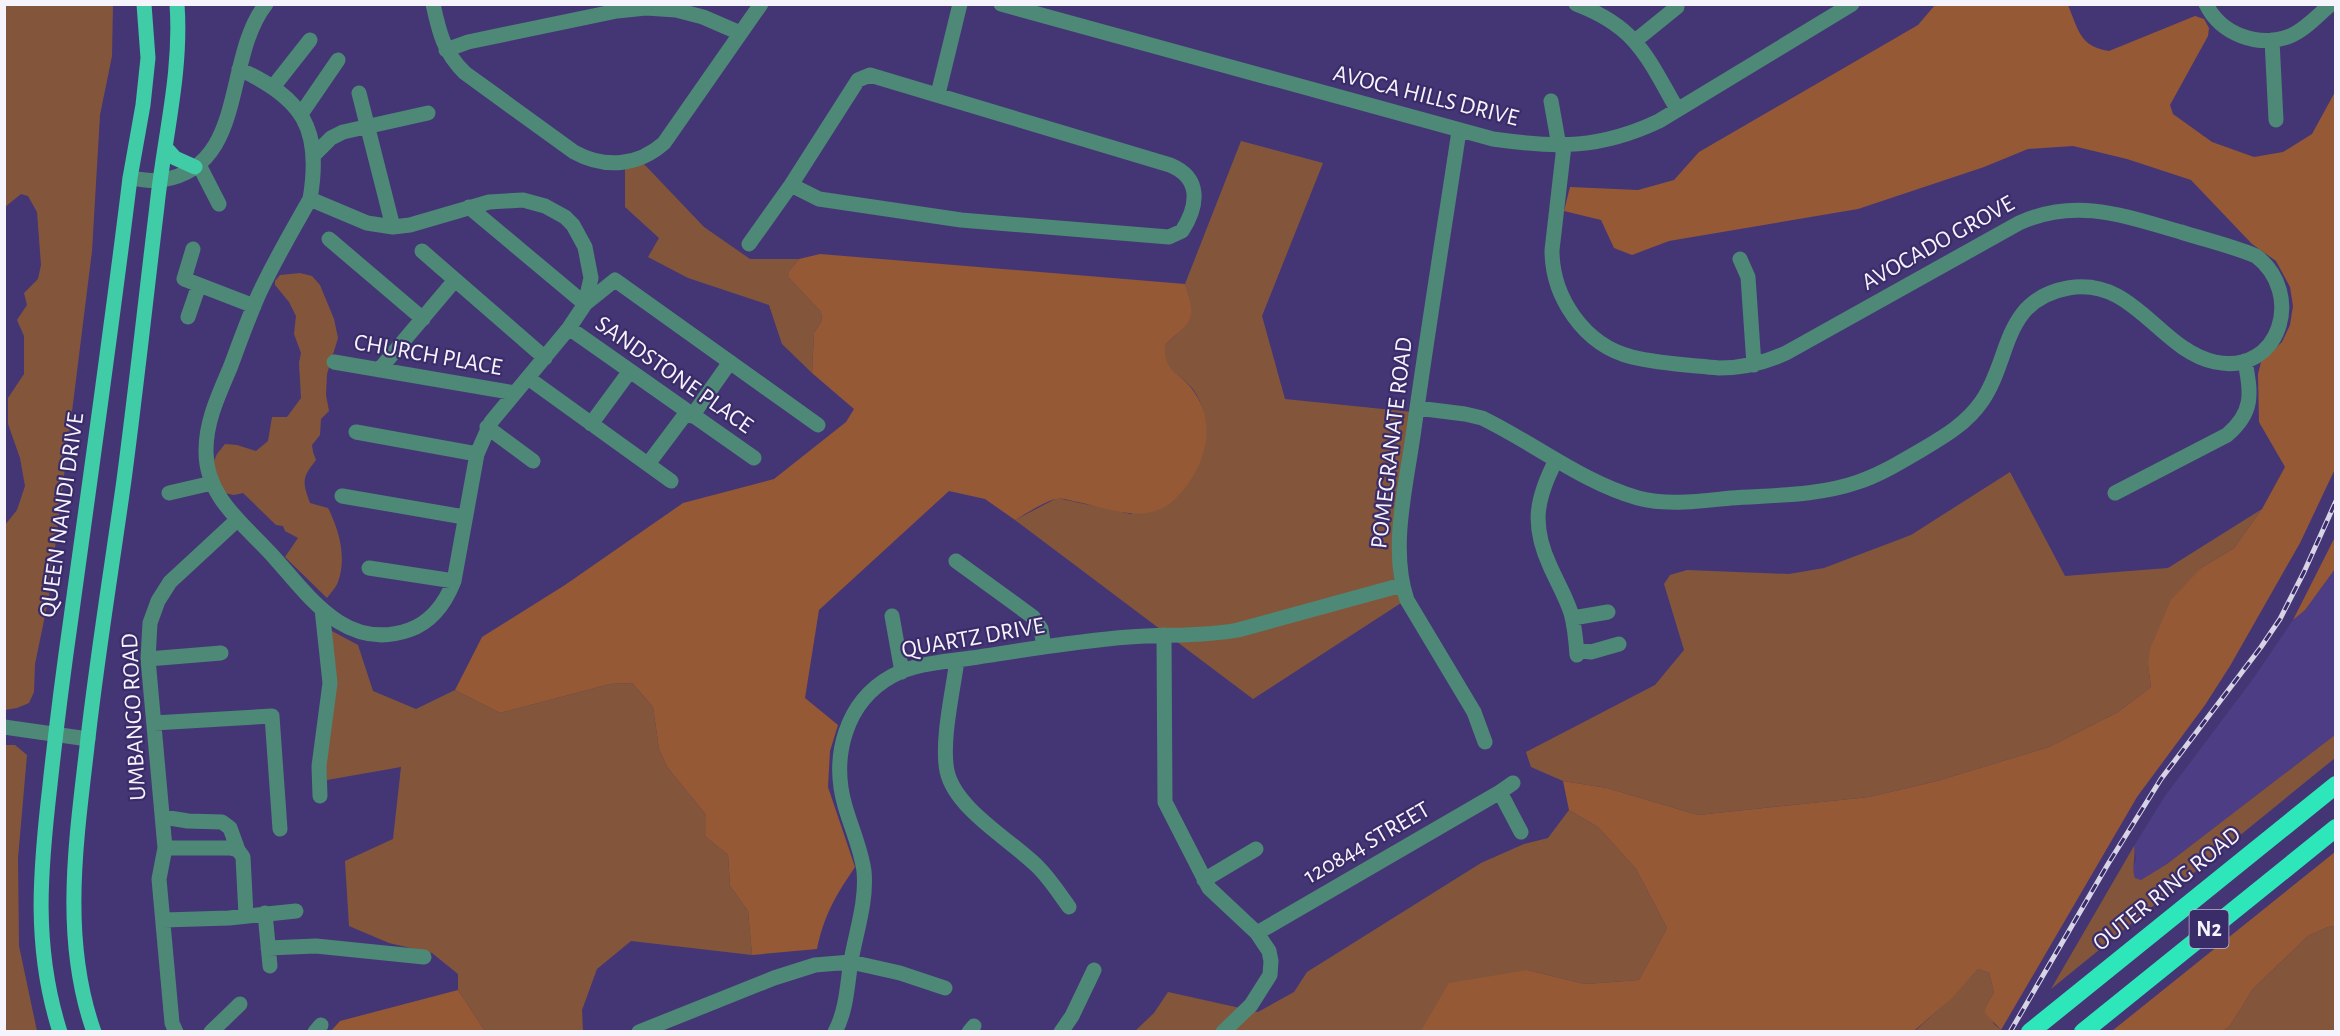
<svg xmlns="http://www.w3.org/2000/svg" width="2340" height="1036" viewBox="0 0 2340 1036" font-family="'Alegreya Sans',sans-serif">
	<style>
		.built { fill: #4d3d84 }
		.green { fill: #83563b }
		.forest { fill: #955935 }
		.lines { fill: none; stroke-linecap: round; stroke-linejoin: round }
		.minor { stroke: #4d8976; stroke-width: 15 }
		.major { stroke: #40cca6; stroke-width: 15 }
		.highway { stroke: #2de6b9; stroke-width: 18 }
		.rail-casing { stroke: #d7d4e5; stroke-width: 5 }
		.rail { stroke: #3a2b69; stroke-width: 3; stroke-dasharray: 9; stroke-linecap: butt }
		.labels { text-anchor: middle; dominant-baseline: central; stroke-width: 4.5; stroke-linejoin: round; paint-order: stroke }
		.shield { fill: #3a2b69; stroke: #bdb8d0; stroke-width: 1.5 }
		.shield-label { font-size: 22px; font-weight: bold; fill: #f5f4fc }
		.street-label { font-size: 24px; fill: #f5f4fc; stroke: #3a2b69 }
	</style>
	<rect width="100%" height="100%" fill="#443675"/>
	<path class="built" d="M 2335,569 L 2335,735 L 2167,864 L 2141,880 L 2135,878 L 2132,871 L 2136,858 L 2134,846 L 2165,796 L 2253,679 L 2293,620 L 2305,610 Z"/>
	<path class="green" d="M 5,4 L 113,5 L 112,56 L 100,115 L 92,251 L 49,596 L 35,664 L 34,692 L 29,703 L 17,708 L 5,710 L 5,525 L 17,510 L 25,486 L 20,458 L 8,424 L 8,398 L 24,374 L 24,336 L 17,320 L 27,305 L 24,293 L 38,279 L 41,265 L 37,212 L 28,196 L 21,194 L 5,207 Z
		M 1241,141 L 1323,163 L 1262,316 L 1285,399 L 1412,412 L 1393,563 L 1394,580 L 1401,603 L 1253,699 L 1015,520 L 1057,498 L 1131,514 L 1206,424 C 1203,410 1201,399 1192,388 C 1178,371 1163,372 1164,346 C 1190,322 1197,319 1185,284 Z
		M 643,163 L 704,227 L 750,259 L 799,259 L 789,271 L 789,278 L 821,312 L 822,320 L 814,333 L 812,373 L 782,344 L 769,305 L 688,278 L 648,257 L 659,238 L 625,207 L 625,167 Z
		M 300,273 L 312,276 L 320,285 L 334,319 L 338,338 L 327,374 L 326,395 L 329,411 L 321,419 L 320,435 L 312,445 L 313,452 L 316,460 C 302,478 302,481 310,503 L 328,508 C 339,530 347,557 338,582 C 336,587 331,593 327,598 L 285,557 L 298,538 L 285,531 L 283,526 L 276,525 L 243,493 L 234,495 L 224,493 L 212,465 L 217,454 L 225,444 L 237,445 L 256,451 L 268,441 L 272,417 L 287,417 L 301,398 L 299,363 L 301,353 L 294,334 L 296,316 L 289,302 L 275,285 L 275,281 L 280,275 Z
		M 2010,472 L 2065,576 L 2168,568 L 2262,509 L 2234,548 L 2201,568 L 2148,665 L 2151,687 L 2118,712 L 2049,747 L 1937,781 L 1869,797 L 1698,815 L 1607,788 L 1563,781 L 1531,767 L 1526,752 L 1655,685 L 1684,650 L 1664,584 L 1670,575 L 1687,570 L 1789,574 L 1824,568 L 1911,535 Z
		M 330,630 L 358,645 L 373,691 L 416,709 L 455,690 L 500,713 L 610,684 L 632,683 L 653,707 L 659,749 L 667,767 L 706,815 L 706,837 L 728,855 L 730,886 L 748,911 L 752,955 L 631,941 L 597,969 L 582,1010 L 583,1031 L 485,1031 L 458,990 L 458,974 L 432,953 L 389,943 L 349,926 L 345,861 L 393,839 L 401,767 L 327,780 L 324,750 Z
		M 2335,735 L 2335,758 L 2051,989 L 2134,846 C 2136,857 2131,868 2135,878 L 2141,880 L 2167,864 Z
		M 5,745 L 15,745 L 27,755 L 18,858 L 19,946 L 37,1031 L 5,1031 Z
		M 1569,810 L 1598,827 L 1636,869 L 1667,928 L 1639,980 L 1585,984 L 1527,970 L 1424,1028 L 1421,1031 L 1134,1032 L 1154,1013 L 1168,992 L 1258,1012 L 1294,992 L 1307,972 L 1481,863 L 1524,844 L 1548,838 Z
		M 2335,926 L 2335,1031 L 2221,1032 L 2230,1026 L 2253,989 L 2308,936 L 2328,927 Z
		M 1978,969 L 1989,973 L 1994,992 L 1986,1006 L 1994,1024 L 2001,1030 L 1914,1032 L 1951,998 Z"/>
	<path class="forest" d="M 1935,5 L 2068,5 C 2078,29 2080,47 2109,51 L 2195,16 L 2204,19 L 2209,28 L 2208,36 L 2170,105 L 2173,114 L 2212,142 L 2254,157 L 2283,152 L 2312,134 L 2335,92 L 2335,469 L 2300,543 L 2230,666 L 2205,705 L 2137,797 L 2001,1030 L 1985,1013 L 1986,1006 L 1994,992 L 1989,973 L 1978,969 L 1952,998 L 1914,1031 L 1421,1031 L 1449,983 L 1527,970 L 1585,984 L 1639,980 L 1667,928 L 1636,869 L 1598,827 L 1569,810 L 1563,781 L 1607,788 L 1698,815 L 1869,797 L 1937,781 L 2049,747 L 2118,712 L 2151,687 L 2148,665 L 2150,649 L 2171,600 L 2201,568 L 2234,548 L 2262,509 L 2285,467 L 2259,422 L 2258,374 L 2261,362 L 2282,342 L 2290,325 L 2293,306 L 2290,287 L 2276,261 L 2252,244 L 2191,180 L 2127,159 L 2073,146 L 2028,149 L 1984,167 L 1858,209 L 1669,241 L 1632,255 L 1614,248 L 1601,220 L 1564,211 L 1570,187 L 1638,190 L 1674,180 L 1699,152 L 1918,25 Z
		M 820,254 L 1185,284 C 1198,321 1191,321 1165,345 C 1163,372 1179,371 1192,389 C 1220,425 1204,471 1174,500 C 1148,525 1108,509 1078,502 C 1071,501 1062,497 1055,499 C 1042,503 1027,513 1015,520 L 985,499 L 949,491 L 819,610 L 805,698 L 838,725 L 830,751 L 828,787 L 855,867 C 836,895 824,915 817,949 L 752,955 L 748,911 L 730,886 L 728,855 L 706,837 L 706,815 L 667,767 L 659,749 L 653,707 L 632,683 L 610,684 L 500,713 L 455,690 L 482,637 L 565,585 L 683,503 L 774,479 L 846,422 L 854,409 L 812,373 L 814,333 L 822,320 L 821,312 L 789,278 L 789,271 L 799,259 Z
		M 2335,537 L 2335,569 L 2305,610 L 2293,620 Z
		M 2335,852 L 2335,926 L 2328,927 L 2308,936 L 2253,989 L 2230,1026 L 2221,1032 L 2112,1031 Z
		M 458,990 L 485,1031 L 331,1031 L 340,1021 Z"/>
	<g class="lines">
		<path class="minor" d="M 433,4 C 439,32 444,53 465,73 L 574,152 C 605,169 638,166 664,143 L 761,4
			M 1001,4 L 1493,139 C 1557,148 1600,149 1659,121 L 1852,4
			M 1576,4 C 1637,27 1647,57 1677,109
			M 2206,4 C 2221,35 2259,48 2290,36 C 2305,30 2318,15 2331,4
			M 2272,40 L 2276,120
			M 1635,41 L 1677,7
			M 446,50 L 468,42 L 617,11 L 646,8 L 676,10 L 703,17 L 740,33
			M 239,69 C 303,98 322,129 310,199 L 367,223 L 393,227 L 410,225 L 489,202 L 523,200 L 545,206 L 565,217 L 573,225 L 585,247 L 591,278 L 585,304 L 569,328 L 491,422 L 477,454 L 454,581 C 445,604 432,622 409,630 C 345,652 309,596 272,555 C 244,524 205,497 206,450 C 206,421 219,394 230,368 C 239,344 248,319 258,296 C 273,263 292,231 310,199
			M 273,87 L 310,40
			M 359,93 L 393,227
			M 938,94 L 960,4
			M 1551,101 L 1559,146
			M 301,114 L 338,60
			M 1459,131 C 1444,230 1428,329 1414,429 C 1407,482 1389,548 1407,600 L 1474,712 L 1485,742
			M 314,155 L 331,138 L 343,132 L 428,113
			M 199,165 L 219,204
			M 130,178 C 140,179 152,182 162,180 C 248,167 223,58 266,4
			M 469,207 L 585,304 L 615,280 L 818,425
			M 329,239 L 423,319
			M 749,244 L 791,185 L 858,80 L 870,75 L 1170,165 C 1202,178 1198,206 1182,231 L 1169,237 L 961,220 L 819,199 L 791,185
			M 193,249 L 184,279 L 254,306
			M 422,251 L 545,358
			M 1740,259 L 1748,277 L 1754,365
			M 188,317 L 199,285
			M 569,328 L 754,458
			M 334,362 L 515,393
			M 379,370 L 455,280
			M 528,378 L 671,481
			M 1417,408 L 1465,414 L 1482,418 C 1534,443 1582,482 1638,498 C 1668,506 1701,501 1731,498 C 1773,495 1818,496 1858,482 C 1882,474 1902,461 1923,449 C 1945,436 1967,423 1982,401 C 2011,359 2002,300 2068,288 C 2134,276 2159,350 2215,362 C 2280,376 2305,293 2256,256 C 2232,246 2206,240 2181,232 C 2125,216 2076,197 2019,223 L 1786,353 C 1764,363 1743,368 1719,368 C 1690,365 1660,364 1632,357 C 1584,345 1552,297 1552,250 L 1564,146
			M 692,416 L 730,362
			M 591,424 L 630,371
			M 487,427 L 533,461
			M 356,432 L 477,454
			M 1556,460 C 1536,499 1531,525 1550,566 C 1557,582 1566,597 1571,613 C 1575,627 1576,641 1577,655
			M 648,464 L 687,412
			M 169,493 L 212,483
			M 2115,493 L 2227,435 C 2254,412 2251,394 2245,361
			M 342,496 L 464,517
			M 956,561 L 1033,617 L 1041,629 L 1044,647
			M 369,568 L 454,581
			M 892,616 L 902,672
			M 1573,618 L 1608,612
			M 1164,635 L 1165,802 L 1209,888 L 1257,933 L 1269,951 L 1271,961 L 1270,975 L 1251,1005 L 1223,1032
			M 1577,650 L 1591,652 L 1619,644
			M 148,659 L 221,653
			M 957,660 C 953,691 941,741 947,771 C 955,809 1011,840 1038,867 C 1050,879 1059,893 1069,907
			M 154,723 L 272,716 L 280,829
			M 4,727 L 88,739
			M 1500,792 L 1521,832
			M 320,796 L 319,766 L 330,683 L 322,609
			M 163,817 L 188,821 L 222,822 L 230,828 L 238,850
			M 165,848 L 231,848 L 238,850 L 243,857 L 246,915
			M 1204,880 L 1256,849
			M 265,913 L 270,966
			M 164,920 L 229,918 L 296,911
			M 1257,933 L 1500,792 L 1513,783
			M 268,948 L 316,946 L 424,957
			M 176,1032 L 172,1023 L 159,879 L 165,848 L 148,659 L 150,623 L 158,601 L 170,582 L 237,520
			M 211,1032 L 240,1004
			M 315,1032 L 321,1025
			M 639,1032 L 774,978 L 815,965 L 851,962 L 900,973 L 945,988
			M 835,1032 C 847,1009 847,985 851,961 C 856,932 867,901 864,871 C 861,849 851,827 845,806 C 831,757 845,702 892,676 C 916,663 945,662 971,658 C 1024,650 1076,641 1129,637 C 1165,634 1202,637 1238,630 L 1402,585
			M 969,1032 L 974,1026
			M 1061,1032 L 1072,1016 L 1094,970"/>
		<path class="major" d="M 165,147 L 175,158 L 195,167
			M 60,1032 C 33,947 40,871 50,785 C 56,729 63,674 71,618 C 91,472 112,325 130,178 L 143,105 L 148,58 L 144,4
			M 94,1032 C 60,936 77,836 88,738 C 98,651 112,566 124,480 C 136,389 146,297 157,206 C 164,138 182,73 177,4"/>
		<path class="highway" d="M 2030,1032 L 2336,785
			M 2083,1032 L 2336,828"/>
		<defs>
			<path id="rail" d="M 2010,1032 L 2108,864 L 2161,779 L 2261,647 L 2280,619 L 2304,572 L 2336,501"/>
		</defs>
		<use href="#rail" class="rail-casing"/>
		<use href="#rail" class="rail"/>
	</g>
	<g class="labels">
		<rect class="shield" x="2189.5" y="910" width="39" height="38" rx="4.5"/>
		<g class="shield-label">
			<text x="2209" y="929">N2</text>
		</g>
		<g class="street-label">
			<text transform="translate(1426 96) rotate(14)">AVOCA HILLS DRIVE</text>
			<text transform="translate(1938 243) rotate(-29)">AVOCADO GROVE</text>
			<text transform="translate(428 355) rotate(10)">CHURCH PLACE</text>
			<text transform="translate(674 375) rotate(35)">SANDSTONE PLACE</text>
			<text transform="translate(1392 443) rotate(-83)">POMEGRANATE ROAD</text>
			<text transform="translate(62 515) rotate(-82)">QUEEN NANDI DRIVE</text>
			<text transform="translate(973 638) rotate(-10)">QUARTZ DRIVE</text>
			<text transform="translate(134 717) rotate(-93)">UMBANGO ROAD</text>
			<text transform="translate(1367 843) rotate(-30)">120844 STREET</text>
			<text transform="translate(2167 889) rotate(-39)">OUTER RING ROAD</text>
		</g>
	</g>
	<rect width="2340" height="1036" fill="none" stroke="#f5f4fc" stroke-width="12"/>
</svg>
